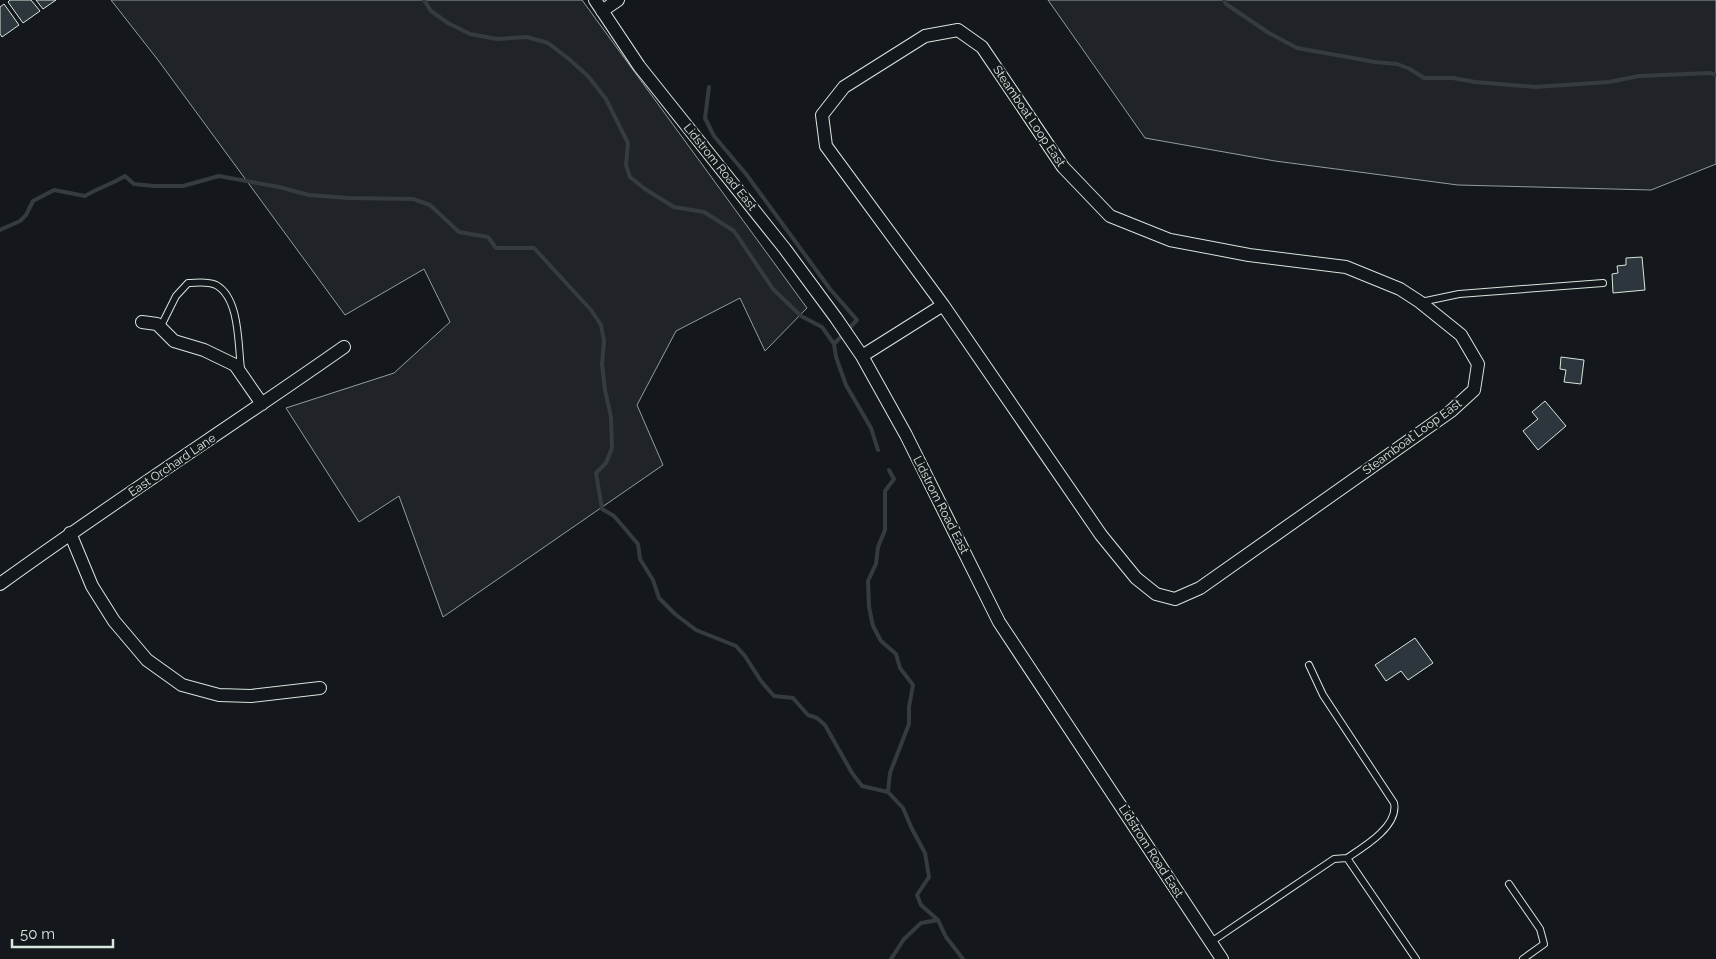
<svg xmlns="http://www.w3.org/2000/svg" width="1716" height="959" viewBox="0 0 1716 959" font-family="Raleway,sans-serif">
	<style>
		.green { fill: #202428; stroke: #939e99 }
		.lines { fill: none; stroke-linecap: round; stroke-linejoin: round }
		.stream { stroke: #363b3e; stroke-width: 4 }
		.building { fill: #2c363c; stroke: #d8e6dc }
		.lane-casing { stroke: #d8e6dc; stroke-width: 8 }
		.street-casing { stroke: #d8e6dc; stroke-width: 14 }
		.lane { stroke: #14181c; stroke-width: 6 }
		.street { stroke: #14181c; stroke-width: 12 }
		.labels { text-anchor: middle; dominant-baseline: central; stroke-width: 4; stroke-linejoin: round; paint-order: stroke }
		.street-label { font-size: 12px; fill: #d8e6dc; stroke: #14181c }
	</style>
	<rect width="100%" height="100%" fill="#14181c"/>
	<path class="green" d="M 111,0 L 582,0 L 807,308 L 765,351 L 740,298 L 676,331 L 637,405 L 663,465 L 443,617 L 399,496 L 359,522 L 286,408 L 394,373 L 450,322 L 424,269 L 345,315 L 158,60 Z
		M 1048,0 L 1716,0 L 1716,164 L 1651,190 L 1458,185 L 1275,161 L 1145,138 Z"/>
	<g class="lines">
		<path class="stream" d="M 424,0 L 431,11 L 448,23 L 470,34 L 497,39 L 527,37 L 548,43 L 569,59 L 588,76 L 606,99 L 628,143 L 626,165 L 630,177 L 645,189 L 674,207 L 704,212 L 734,231 L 773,289 L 801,316 L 822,327 L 834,344 L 836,357 L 846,385 L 871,428 L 878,450
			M 1224,0 L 1226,4 L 1269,33 L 1297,48 L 1375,62 L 1397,64 L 1410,69 L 1424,78 L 1453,78 L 1475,82 L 1535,87 L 1609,82 L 1639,76 L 1711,73 L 1716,75
			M 709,87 L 705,118 L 714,136 L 746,174 L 830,289 L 857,320 L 834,344
			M 0,230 L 20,221 L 26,215 L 33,201 L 54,190 L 85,196 C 98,188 112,184 125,176 L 134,184 L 154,186 L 183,186 L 219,176 L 279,187 L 309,195 L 348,198 L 413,199 L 430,205 L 459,232 L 488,237 L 496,248 L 534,248 L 591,310 L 601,325 L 604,341 L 602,364 L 605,390 L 611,417 L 612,448 L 606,463 L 596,473 L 602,509 L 614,516 L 638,544 L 640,559 L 653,580 L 659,598 L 675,614 L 696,630 L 736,646 L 745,656 L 761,681 L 774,696 L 793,698 L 808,715 L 817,718 L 825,725 L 852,773 L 862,786 L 888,792 L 903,808 L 912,829 L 925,853 L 929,877 L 917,895 L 921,905 L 938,920 L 946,937 L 963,959
			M 888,792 L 890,773 L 909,724 L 909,707 L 913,685 L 900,668 L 896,654 L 881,641 L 873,626 L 869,607 L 868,581 L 876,564 L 878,547 L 885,530 L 885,491 L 894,479 L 889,470
			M 891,959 L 904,939 L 921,923 L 938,920"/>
	</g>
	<path class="building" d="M 10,0 L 31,0 L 40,11 L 23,23 L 8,2 Z
		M 36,0 L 56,0 L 43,9 Z
		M 4,4 L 19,25 L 2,37 L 0,34 L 0,7 Z
		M 1642,257 L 1645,290 L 1613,293 L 1612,274 L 1618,273 L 1617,266 L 1626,265 L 1626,258 Z
		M 1561,357 L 1584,360 L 1581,384 L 1564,382 L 1566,370 L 1560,369 Z
		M 1545,401 L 1566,426 L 1538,450 L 1523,431 L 1538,419 L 1532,412 Z
		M 1415,638 L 1433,663 L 1408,680 L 1401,671 L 1386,681 L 1375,665 Z"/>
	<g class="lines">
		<defs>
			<path id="lane" d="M 1421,302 L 1459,294 L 1603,283
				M 160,328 L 176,296 L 188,283 C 197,283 207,281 216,285 C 240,298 238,345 241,369
				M 1309,665 L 1323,695 L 1394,803 C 1399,826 1364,847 1347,858
				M 1509,884 L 1540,929 L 1544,944 L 1523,959
				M 1211,942 L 1334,859 L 1347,858 L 1416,959"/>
			<path id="street" d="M 595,0 L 639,66 L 785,249 L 836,318 L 862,356 L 906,435 L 999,622 L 1222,959
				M 602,11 L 618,0
				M 958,30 L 982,47 L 1063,167 L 1110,216 L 1170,240 L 1249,255 L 1346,267 L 1400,289 L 1420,302 L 1461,335 L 1478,364 L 1474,390 L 1451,411 L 1200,588 L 1175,599 L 1156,594 L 1136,578 L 1101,535 L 943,305 L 826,146 L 822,115 L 844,87 L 925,36 Z
				M 142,322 L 157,324 L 174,341 L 204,350 L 235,365 L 262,404
				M 862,356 L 943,305
				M 70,533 L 92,586 L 114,621 L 147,660 L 182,685 L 219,695 L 251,696 L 320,688
				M 0,584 C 113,502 230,427 344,347"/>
		</defs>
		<use href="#lane" class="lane-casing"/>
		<use href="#street" class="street-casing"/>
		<use href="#lane" class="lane"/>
		<use href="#street" class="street"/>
	</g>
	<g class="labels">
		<g class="street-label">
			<text transform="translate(1029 116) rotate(56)">Steamboat Loop East</text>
			<text transform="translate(720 167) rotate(51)">Lidstrom Road East</text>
			<text transform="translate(1412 437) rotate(-36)">Steamboat Loop East</text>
			<text transform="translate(172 465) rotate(-34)">East Orchard Lane</text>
			<text transform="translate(941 505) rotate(63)">Lidstrom Road East</text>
			<text transform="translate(1151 851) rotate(57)">Lidstrom Road East</text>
		</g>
	</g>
	<path d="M12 939v8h101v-8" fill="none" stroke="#d8e6dc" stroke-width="2.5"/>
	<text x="20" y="939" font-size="15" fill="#d8e6dc" stroke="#14181c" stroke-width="4" paint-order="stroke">50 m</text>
</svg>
